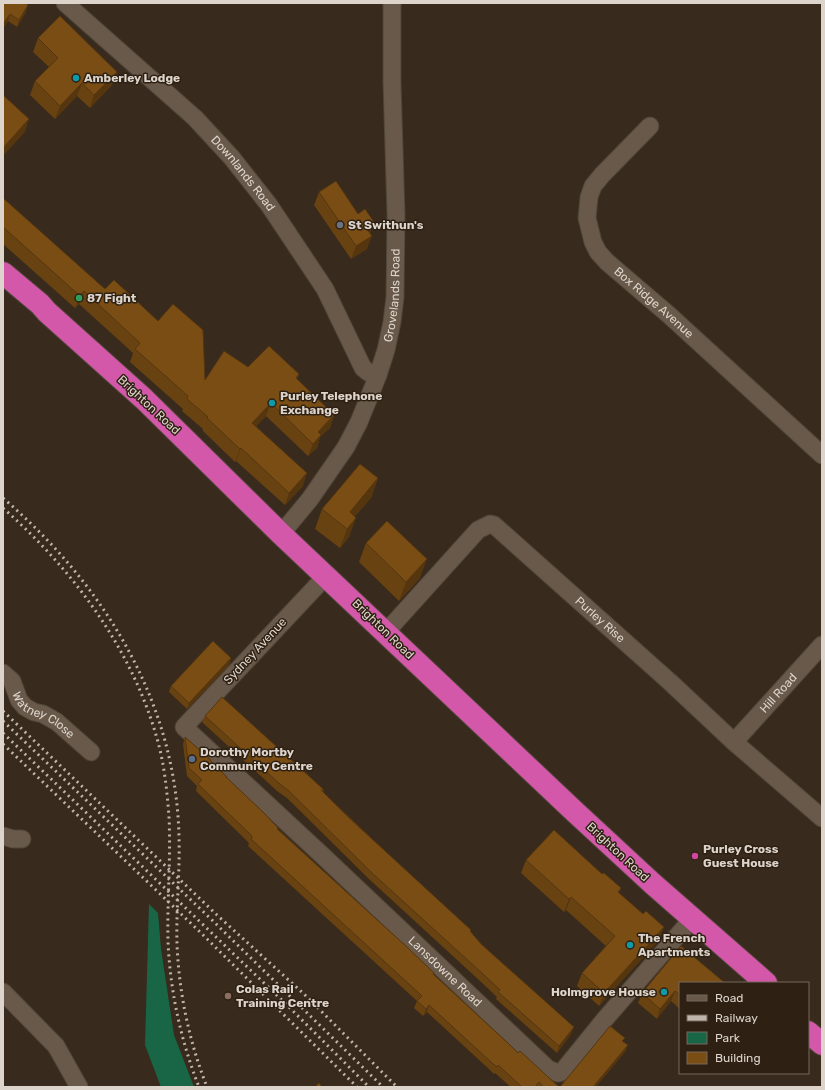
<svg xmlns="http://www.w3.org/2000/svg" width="825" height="1090" viewBox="0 0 825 1090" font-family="Rubik,sans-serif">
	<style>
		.green { fill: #196647 }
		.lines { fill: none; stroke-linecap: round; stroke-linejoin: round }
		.minor-casing { stroke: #504539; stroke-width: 19 }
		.highway-casing { stroke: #504539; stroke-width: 24 }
		.minor { stroke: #68594a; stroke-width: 17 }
		.highway { stroke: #d358a9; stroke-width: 22 }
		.rail { stroke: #bfb5ab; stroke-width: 3; stroke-dasharray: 2 4; stroke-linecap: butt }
		.wall { fill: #694212 }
		.shaded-wall { fill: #55360f }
		.building { fill: #7a4d15; stroke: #55360f }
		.culture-dot { fill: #0f9aa8; stroke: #2e2113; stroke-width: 1.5 }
		.worship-dot { fill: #6b7280; stroke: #2e2113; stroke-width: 1.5 }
		.leisure-dot { fill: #2e9e5b; stroke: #2e2113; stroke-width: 1.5 }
		.service-dot { fill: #5c6f8a; stroke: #2e2113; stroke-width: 1.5 }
		.hotel-dot { fill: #d1479c; stroke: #2e2113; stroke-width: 1.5 }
		.education-dot { fill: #8d6e63; stroke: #2e2113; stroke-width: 1.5 }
		.labels { text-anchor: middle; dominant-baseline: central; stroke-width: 3; stroke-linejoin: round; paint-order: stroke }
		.poi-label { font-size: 12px; font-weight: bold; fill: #ddd4cb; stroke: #2e2113; text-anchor: start }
		.street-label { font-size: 12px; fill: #ddd4cb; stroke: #2e2113 }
	</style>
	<rect width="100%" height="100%" fill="#382a1c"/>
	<path class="green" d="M 149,904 L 158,913 L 161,949 L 174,1035 L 194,1087 L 161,1087 L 145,1045 Z"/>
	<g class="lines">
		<defs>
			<g id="minor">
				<path id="s1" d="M 65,3 L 195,118 L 232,158 L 269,205 L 325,289 L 363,368 L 368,372 L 378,375"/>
				<path id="s2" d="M 650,126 L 602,175 L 593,186 L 589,197 L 587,218 L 593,242 L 598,252 L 607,262 L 669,315 L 822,455"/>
				<path id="s3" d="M 281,534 L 310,499 L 346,447 L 359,422 L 378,375 L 386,350 L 392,322 L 395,297 L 396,215 L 392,82 L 392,3"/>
				<path id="s4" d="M 326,576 L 184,727 L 323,856 L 548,1069 L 558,1073 L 562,1072 L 605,1019 L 692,919"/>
				<path id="s5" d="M 386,632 L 478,530 L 490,524 L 494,525 L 670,682 L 734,742 L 822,818"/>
				<path id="s6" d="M 3,673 L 12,681 L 19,700 L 25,707 L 34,712 L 43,714 L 57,722 L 91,752"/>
				<path id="s7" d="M 734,742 L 822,645"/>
				<path d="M 3,836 L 13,839 L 22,839"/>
				<path d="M 3,992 L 56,1046 L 79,1087"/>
			</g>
			<path id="highway" d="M 3,273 L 40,304 L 47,312 L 144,399 L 281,534 L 574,811 L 653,884 L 766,983
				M 808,1032 L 822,1044"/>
		</defs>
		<use href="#minor" class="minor-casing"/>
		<use href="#highway" class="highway-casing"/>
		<use href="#minor" class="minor"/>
		<use href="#highway" class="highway"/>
		<path class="rail" d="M 3,498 C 104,585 176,701 179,837 C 180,873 176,909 177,944 C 179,993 189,1041 207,1087
			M 3,508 C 72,569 130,646 156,735 C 164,761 167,790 169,817 C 171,858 167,900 168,941 C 170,991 181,1041 199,1087
			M 3,711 L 217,915 L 304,994 L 397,1087
			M 3,721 L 213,921 L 383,1087
			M 3,733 L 288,1006 L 369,1087
			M 3,744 L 200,932 L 357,1087"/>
	</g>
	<path class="wall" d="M 3,3 L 26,12 L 17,27 L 8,21 L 3,28 Z
		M 38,38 L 117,72 L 112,85 L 90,108 L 77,96 L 55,119 L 30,95 L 35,81 L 49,67 L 33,52 Z
		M 319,192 L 374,222 L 370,233 L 367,249 L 351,259 L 314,205 Z
		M 3,198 L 205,380 L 248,367 L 299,374 L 297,379 L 334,415 L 330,428 L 320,437 L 317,448 L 308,456 L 266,416 L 256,426 L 303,486 L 285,505 L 236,461 L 235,462 L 203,431 L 203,429 L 182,411 L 183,409 L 130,362 L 133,353 L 79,304 L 75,308 L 3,244 Z
		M 378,478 L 371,498 L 355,516 L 349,537 L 340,548 L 315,529 L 322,509 Z
		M 366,543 L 420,578 L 399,601 L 359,562 Z
		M 231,658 L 229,665 L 187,709 L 169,692 L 171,686 Z
		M 205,716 L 324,790 L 323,792 L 470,932 L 571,1034 L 557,1053 L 496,999 L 497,997 L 480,981 L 369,879 L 287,798 L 277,791 L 202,722 Z
		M 185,737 L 210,759 L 210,761 L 227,777 L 226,778 L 278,828 L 278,829 L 434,973 L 434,975 L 518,1053 L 559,1087 L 511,1087 L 495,1073 L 494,1074 L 490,1070 L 427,1012 L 423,1016 L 414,1008 L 417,1001 L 248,846 L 249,844 L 248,842 L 196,791 L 197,786 L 187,776 L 183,744 Z
		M 526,860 L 602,874 L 621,888 L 619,893 L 659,940 L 599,1006 L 577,986 L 582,973 L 606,946 L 566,910 L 564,912 L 521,873 Z
		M 680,983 L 680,1009 L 671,1001 L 657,1019 L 638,1003 L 642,993 Z"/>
	<path class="shaded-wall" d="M 28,5 L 26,12 L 17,27 L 19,20 Z
		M 10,14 L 8,21 L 3,28 L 3,24 Z
		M 117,72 L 112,85 L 90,108 L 94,95 Z
		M 82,83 L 77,96 L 55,119 L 60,106 Z
		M 29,119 L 25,132 L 3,156 L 3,148 Z
		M 374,222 L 369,236 L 366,228 Z
		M 372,236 L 367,249 L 351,259 L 356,246 Z
		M 84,291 L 79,304 L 75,308 L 80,296 Z
		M 271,403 L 266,416 L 248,435 L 252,423 Z
		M 334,415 L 330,428 L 320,437 L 317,448 L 308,456 L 318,432 Z
		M 241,448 L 236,461 L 235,462 L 240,449 Z
		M 307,473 L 303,486 L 285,505 L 289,493 Z
		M 378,478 L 371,498 L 345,528 L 350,512 Z
		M 356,518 L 349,537 L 340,548 L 347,529 Z
		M 427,559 L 420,578 L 399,601 L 406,582 Z
		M 231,658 L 229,665 L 187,709 L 189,703 Z
		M 571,897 L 566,910 L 564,912 L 569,899 Z
		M 664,927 L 659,940 L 599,1006 L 604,993 Z
		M 675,991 L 671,1001 L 657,1019 L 660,1009 Z
		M 429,1005 L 427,1012 L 423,1016 L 426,1009 Z
		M 574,1027 L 571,1034 L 557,1053 L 559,1046 Z
		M 628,1045 L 625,1052 L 596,1087 L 593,1087 Z"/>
	<path class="building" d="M 3,3 L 25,3 L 28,5 L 19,20 L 10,14 L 3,24 Z
		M 60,16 L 117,72 L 94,95 L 82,83 L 60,106 L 35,81 L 58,58 L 38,38 Z
		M 3,95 L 29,119 L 3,148 Z
		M 336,181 L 358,214 L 365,209 L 374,222 L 366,228 L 372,236 L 356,246 L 319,192 Z
		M 3,198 L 105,289 L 114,280 L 158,321 L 173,304 L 203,330 L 205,380 L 224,351 L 248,367 L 269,346 L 299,374 L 296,378 L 334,415 L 318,432 L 321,435 L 313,444 L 271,403 L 252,423 L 307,473 L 289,493 L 241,448 L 240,449 L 207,418 L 208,417 L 187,399 L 188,396 L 135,349 L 140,343 L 84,291 L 80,296 L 3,227 Z
		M 360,464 L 378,478 L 350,512 L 356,518 L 347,529 L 322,509 Z
		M 387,521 L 427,559 L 406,582 L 366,543 Z
		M 213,641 L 231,658 L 189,703 L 171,686 Z
		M 222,697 L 310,777 L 324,790 L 321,790 L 348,817 L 471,930 L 470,931 L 481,944 L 574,1027 L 559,1046 L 498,992 L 500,990 L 483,974 L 372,873 L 289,791 L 280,784 L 205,716 Z
		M 185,737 L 210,759 L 210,760 L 227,777 L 226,777 L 264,813 L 278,828 L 277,829 L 407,947 L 434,973 L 433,974 L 510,1045 L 518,1053 L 520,1051 L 559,1087 L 544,1087 L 539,1082 L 535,1087 L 531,1086 L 531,1087 L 522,1087 L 498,1065 L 497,1067 L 492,1063 L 429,1005 L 426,1009 L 417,1001 L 422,996 L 251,839 L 252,837 L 251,835 L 198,784 L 202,780 L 189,768 Z
		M 554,830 L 602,874 L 604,873 L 621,888 L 618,892 L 643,914 L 646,911 L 664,927 L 604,993 L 582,973 L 615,936 L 571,897 L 569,899 L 526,860 Z
		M 681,946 L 725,983 L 680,983 L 680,995 L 675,991 L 660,1009 L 642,993 Z
		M 610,1026 L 625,1038 L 622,1041 L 628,1045 L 593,1087 L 560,1087 Z
		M 319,1083 L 322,1087 L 315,1087 Z"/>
	<g class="culture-dot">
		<circle cx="76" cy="78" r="4"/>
		<circle cx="272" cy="403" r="4"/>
		<circle cx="630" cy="945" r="4"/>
		<circle cx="664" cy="992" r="4"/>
	</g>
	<circle class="worship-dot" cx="340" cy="225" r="4"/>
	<circle class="leisure-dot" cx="79" cy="298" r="4"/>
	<circle class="service-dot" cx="192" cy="759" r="4"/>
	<circle class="hotel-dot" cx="695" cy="856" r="4"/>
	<circle class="education-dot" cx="228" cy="996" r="4"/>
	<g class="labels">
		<g class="poi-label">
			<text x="84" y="78">Amberley Lodge</text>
			<text x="348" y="225">St Swithun's</text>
			<text x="87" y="298">87 Fight</text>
			<text x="280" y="396">Purley Telephone<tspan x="280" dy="14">Exchange</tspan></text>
			<text x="200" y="752">Dorothy Mortby<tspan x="200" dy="14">Community Centre</tspan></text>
			<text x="703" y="849">Purley Cross<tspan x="703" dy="14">Guest House</tspan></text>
			<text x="638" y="938">The French<tspan x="638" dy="14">Apartments</tspan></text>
			<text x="236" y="989">Colas Rail<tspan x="236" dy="14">Training Centre</tspan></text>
			<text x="656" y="992" text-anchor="end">Holmgrove House</text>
		</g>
		<g class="street-label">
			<text stroke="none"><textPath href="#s1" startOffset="247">Downlands Road</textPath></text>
			<text stroke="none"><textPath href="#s3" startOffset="269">Grovelands Road</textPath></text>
			<text stroke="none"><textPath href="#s2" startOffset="227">Box Ridge Avenue</textPath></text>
			<text transform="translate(149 405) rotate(43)">Brighton Road</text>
			<text stroke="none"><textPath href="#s5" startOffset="297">Purley Rise</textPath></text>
			<text transform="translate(383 629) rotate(44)">Brighton Road</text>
			<text transform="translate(255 651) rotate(-47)">Sydney Avenue</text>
			<text stroke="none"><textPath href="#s7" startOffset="66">Hill Road</textPath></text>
			<text stroke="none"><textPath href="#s6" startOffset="61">Watney Close</textPath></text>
			<text transform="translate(618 852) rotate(43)">Brighton Road</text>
			<text stroke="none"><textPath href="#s4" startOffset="565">Lansdowne Road</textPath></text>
		</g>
	</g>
	<rect width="825" height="1090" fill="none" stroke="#ddd4cb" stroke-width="8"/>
	<rect x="679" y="982" width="130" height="92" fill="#2e2113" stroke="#74695d"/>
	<rect x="687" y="995" width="20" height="6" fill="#68594a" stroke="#74695d"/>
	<text x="715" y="1002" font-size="12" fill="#ddd4cb">Road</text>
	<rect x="687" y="1015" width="20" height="6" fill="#bfb5ab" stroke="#74695d"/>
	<text x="715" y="1022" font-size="12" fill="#ddd4cb">Railway</text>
	<rect x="687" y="1032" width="20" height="12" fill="#196647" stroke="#74695d"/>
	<text x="715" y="1042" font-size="12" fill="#ddd4cb">Park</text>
	<rect x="687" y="1052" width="20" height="12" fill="#7a4d15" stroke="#74695d"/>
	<text x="715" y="1062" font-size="12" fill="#ddd4cb">Building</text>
</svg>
